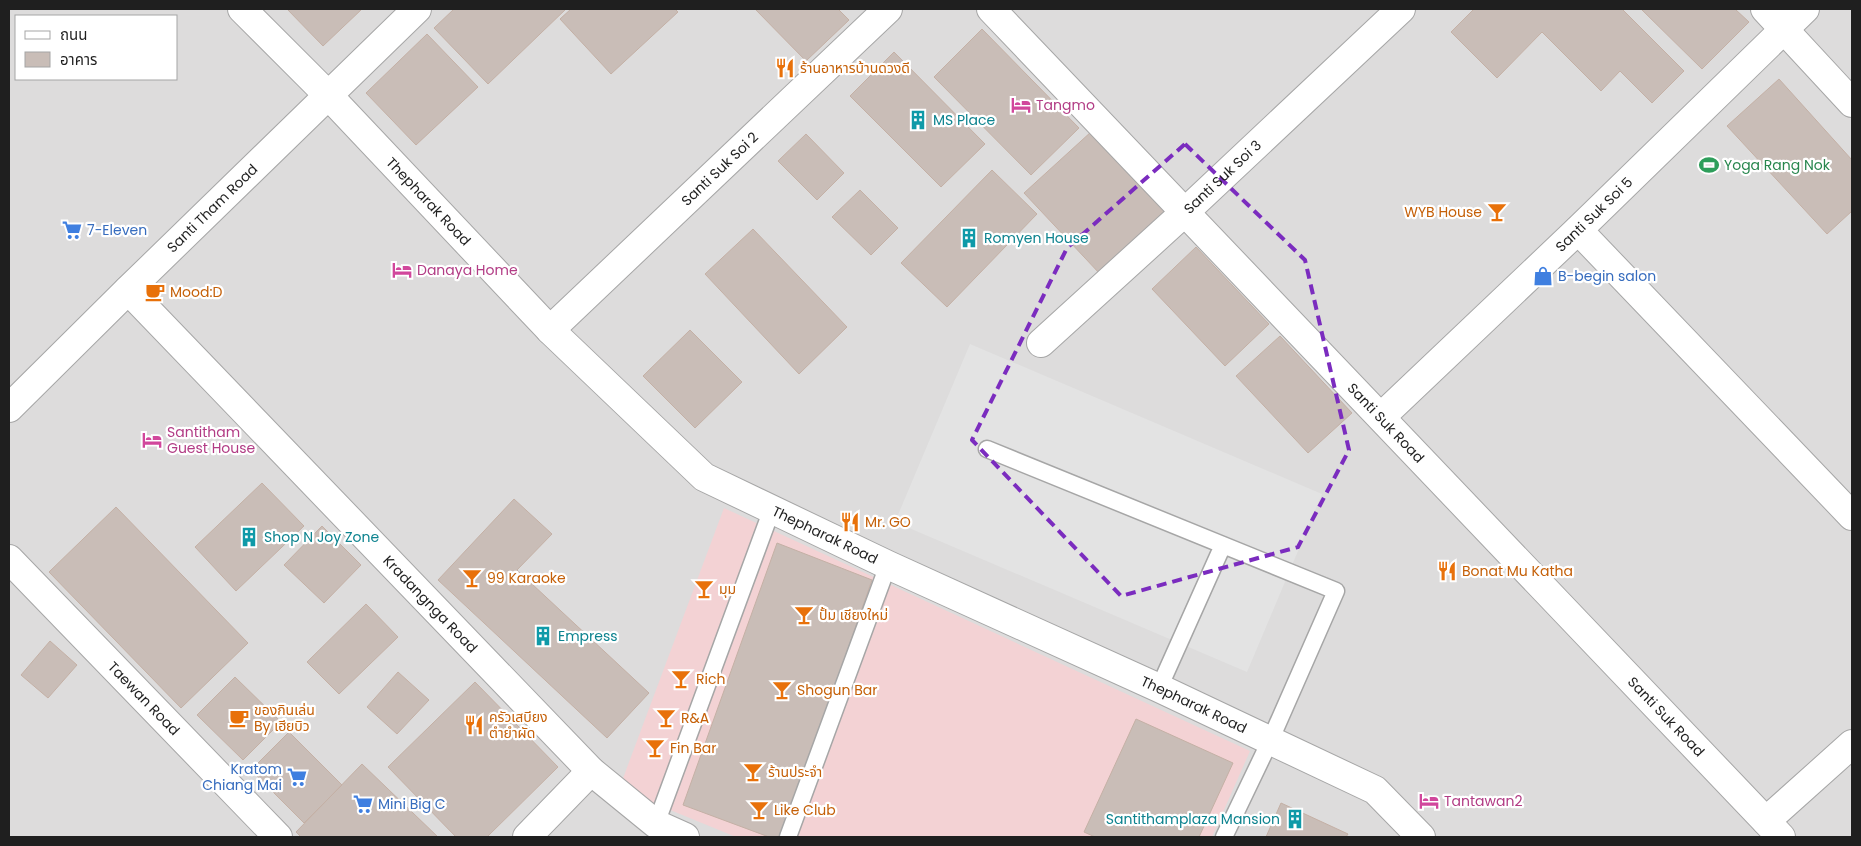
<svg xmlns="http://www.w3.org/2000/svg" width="1861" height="846" viewBox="0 0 1861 846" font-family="Poppins,'Noto Sans Thai',sans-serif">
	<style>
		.residential { fill: #dddcdc; fill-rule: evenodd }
		.commercial { fill: #f3d2d4 }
		.parking { fill: #e3e3e3 }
		.building { fill: #c9bdb7; stroke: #c4b0a5 }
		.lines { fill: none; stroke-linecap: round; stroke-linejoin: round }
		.lane-casing { stroke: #a6a6a6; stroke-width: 19 }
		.street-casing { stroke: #a6a6a6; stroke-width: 30 }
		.lane { stroke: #fff; stroke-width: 16 }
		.street { stroke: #fff; stroke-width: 28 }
		.marked { fill: none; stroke: #7b2cbf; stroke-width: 4; stroke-dasharray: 10 6; stroke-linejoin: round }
		.labels { text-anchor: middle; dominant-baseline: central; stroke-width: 4.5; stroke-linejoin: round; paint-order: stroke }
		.food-label { font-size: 14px; fill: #c56008; stroke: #fff; text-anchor: start }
		.hotel-label { font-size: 14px; fill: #b23c85; stroke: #fff; text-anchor: start }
		.culture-label { font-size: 14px; fill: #0d838f; stroke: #fff; text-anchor: start }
		.leisure-label { font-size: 14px; fill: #27864d; stroke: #fff; text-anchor: start }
		.street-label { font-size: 14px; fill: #1f1f1f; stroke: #fff }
		.shop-label { font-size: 14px; fill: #366cbe; stroke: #fff; text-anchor: start }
	</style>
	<rect width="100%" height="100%" fill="#f1ece5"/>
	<path class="residential" d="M 9,9 L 1852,9 L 1852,837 L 9,837 ZM 16,16 L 176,16 L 176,79 L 16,79 Z"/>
	<path class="commercial" d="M 724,508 L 1250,751 L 1212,837 L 736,837 L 619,789 Z"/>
	<path class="parking" d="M 970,344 L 1322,494 L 1247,672 L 895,522 Z"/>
	<path class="building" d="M 287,9 L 362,9 L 323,46 Z
		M 454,9 L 566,9 L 488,84 L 434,28 Z
		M 571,9 L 675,9 L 678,12 L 611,74 L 560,19 Z
		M 755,9 L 838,9 L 849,20 L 806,61 Z
		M 1474,9 L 1622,9 L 1684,71 L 1652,103 L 1620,71 L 1601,91 L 1542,32 L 1497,78 L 1451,32 Z
		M 1641,9 L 1735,9 L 1749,22 L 1702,69 Z
		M 982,29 L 1079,128 L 1031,175 L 934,77 Z
		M 427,34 L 478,87 L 416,145 L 366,93 Z
		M 894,52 L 985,144 L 941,187 L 850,96 Z
		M 1779,79 L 1852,160 L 1852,211 L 1827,234 L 1727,126 Z
		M 1092,131 L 1167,211 L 1100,274 L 1024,193 Z
		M 806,134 L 844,173 L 817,200 L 778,161 Z
		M 992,170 L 1037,214 L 947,307 L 901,263 Z
		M 860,190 L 898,228 L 871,255 L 832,217 Z
		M 753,229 L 847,327 L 799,374 L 705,274 Z
		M 1196,247 L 1269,324 L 1225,366 L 1152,289 Z
		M 690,330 L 742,382 L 695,428 L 643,376 Z
		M 1280,336 L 1352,413 L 1308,453 L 1236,376 Z
		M 262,483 L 304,526 L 236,591 L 195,547 Z
		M 514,499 L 552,534 L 517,570 L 649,693 L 607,738 L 438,580 Z
		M 116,507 L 248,643 L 181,708 L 49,572 Z
		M 322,526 L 361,565 L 324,603 L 284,565 Z
		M 777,543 L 872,580 L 782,837 L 769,837 L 683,805 Z
		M 366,604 L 398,637 L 339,694 L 307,662 Z
		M 50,641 L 77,665 L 48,698 L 21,675 Z
		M 398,672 L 429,700 L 397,734 L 367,707 Z
		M 235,677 L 281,722 L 243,760 L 197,715 Z
		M 475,682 L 558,767 L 487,837 L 456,837 L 388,767 Z
		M 1136,719 L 1233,763 L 1199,837 L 1095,837 L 1084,832 Z
		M 289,732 L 342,785 L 304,823 L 251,770 Z
		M 362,764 L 438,837 L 301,837 L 296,832 Z
		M 1281,803 L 1348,834 L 1346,837 L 1266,837 Z"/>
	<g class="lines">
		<defs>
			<path id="lane" d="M 987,449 L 1336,591 L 1270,741 L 1224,837
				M 1159,688 L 1223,545
				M 656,824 L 772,509
				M 788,837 L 888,565"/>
			<g id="street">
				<path id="s1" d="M 242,9 L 328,95 L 550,330 L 704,477 L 888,565 L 1159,688 L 1375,790 L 1421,837"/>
				<path id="s2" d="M 991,9 L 1781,837"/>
				<path d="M 1765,9 L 1852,103"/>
				<path d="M 1578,230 L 1852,516"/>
				<path id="s3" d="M 128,290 L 591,771 L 656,824 L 685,837"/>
				<path id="s4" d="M 550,330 L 888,9"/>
				<path id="s5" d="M 1041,343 L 1185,212 L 1401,9"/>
				<path id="s6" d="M 9,408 L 128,290 L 417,9"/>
				<path id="s7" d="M 1381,417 L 1578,230 L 1805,9"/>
				<path id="s8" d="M 9,559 L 278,837"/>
				<path d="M 1766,821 L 1852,744"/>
				<path d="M 527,837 L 591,771"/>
			</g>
		</defs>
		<use href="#lane" class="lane-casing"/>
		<use href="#street" class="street-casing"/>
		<use href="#lane" class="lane"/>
		<use href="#street" class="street"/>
	</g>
	<path class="marked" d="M 1185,144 L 1305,260 L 1349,450 L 1298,547 L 1121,596 L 972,440 L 1067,248 Z"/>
	<defs>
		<symbol id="restaurant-bare" viewBox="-9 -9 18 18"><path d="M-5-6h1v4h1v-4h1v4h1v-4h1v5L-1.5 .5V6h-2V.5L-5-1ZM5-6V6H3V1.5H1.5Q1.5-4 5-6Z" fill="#e8710a" stroke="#fff" stroke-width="2.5" paint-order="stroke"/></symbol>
		<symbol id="hotel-bare" viewBox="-9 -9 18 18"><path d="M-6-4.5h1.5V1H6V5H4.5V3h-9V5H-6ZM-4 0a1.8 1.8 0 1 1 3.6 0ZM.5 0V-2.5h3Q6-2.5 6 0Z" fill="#d1479c" stroke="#fff" stroke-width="2.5" paint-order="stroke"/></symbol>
		<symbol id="building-bare" viewBox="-9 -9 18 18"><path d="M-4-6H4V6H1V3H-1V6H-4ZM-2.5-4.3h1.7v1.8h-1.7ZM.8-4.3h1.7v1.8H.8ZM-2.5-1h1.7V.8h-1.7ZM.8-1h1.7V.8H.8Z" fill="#0f9aa8" stroke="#fff" stroke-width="2.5" paint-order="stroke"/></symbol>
		<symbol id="stadium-bare" viewBox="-9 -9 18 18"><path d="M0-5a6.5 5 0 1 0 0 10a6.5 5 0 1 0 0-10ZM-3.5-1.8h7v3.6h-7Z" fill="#2e9e5b" stroke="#fff" stroke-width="2.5" paint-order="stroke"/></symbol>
		<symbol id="bar-bare" viewBox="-9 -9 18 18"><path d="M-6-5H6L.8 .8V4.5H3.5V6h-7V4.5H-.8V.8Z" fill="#e8710a" stroke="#fff" stroke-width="2.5" paint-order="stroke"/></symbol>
		<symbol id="supermarket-bare" viewBox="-9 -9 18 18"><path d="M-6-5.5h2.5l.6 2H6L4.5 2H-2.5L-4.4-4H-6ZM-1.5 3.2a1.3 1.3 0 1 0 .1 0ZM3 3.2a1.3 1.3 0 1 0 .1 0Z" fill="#3f7fe0" stroke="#fff" stroke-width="2.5" paint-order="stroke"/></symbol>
		<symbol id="shop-bare" viewBox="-9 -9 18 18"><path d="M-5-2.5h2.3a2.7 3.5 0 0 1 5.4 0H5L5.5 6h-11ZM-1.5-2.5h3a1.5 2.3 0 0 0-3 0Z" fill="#3f7fe0" stroke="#fff" stroke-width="2.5" paint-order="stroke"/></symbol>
		<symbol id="cafe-bare" viewBox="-9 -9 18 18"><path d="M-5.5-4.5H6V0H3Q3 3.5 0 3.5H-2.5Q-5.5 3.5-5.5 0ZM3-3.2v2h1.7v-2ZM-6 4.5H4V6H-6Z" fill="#e8710a" stroke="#fff" stroke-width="2.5" paint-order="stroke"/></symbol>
	</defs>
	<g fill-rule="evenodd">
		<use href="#restaurant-bare" x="771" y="54" width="28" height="28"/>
		<use href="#hotel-bare" x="1007" y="91" width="28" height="28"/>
		<use href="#building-bare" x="904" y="106" width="28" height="28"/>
		<use href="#stadium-bare" x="1695" y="151" width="28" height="28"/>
		<use href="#bar-bare" x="1483" y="198" width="28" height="28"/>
		<use href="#supermarket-bare" x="58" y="216" width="28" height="28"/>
		<use href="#building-bare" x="955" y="224" width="28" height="28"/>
		<use href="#hotel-bare" x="388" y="256" width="28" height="28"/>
		<use href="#shop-bare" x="1529" y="262" width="28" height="28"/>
		<use href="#cafe-bare" x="141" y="278" width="28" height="28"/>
		<use href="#hotel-bare" x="138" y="426" width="28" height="28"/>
		<use href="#restaurant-bare" x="836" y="508" width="28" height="28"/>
		<use href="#building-bare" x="235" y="523" width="28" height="28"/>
		<use href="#restaurant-bare" x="1433" y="557" width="28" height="28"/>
		<use href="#bar-bare" x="458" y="564" width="28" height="28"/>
		<use href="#bar-bare" x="690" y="575" width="28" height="28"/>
		<use href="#bar-bare" x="790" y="601" width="28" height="28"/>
		<use href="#building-bare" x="529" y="622" width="28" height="28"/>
		<use href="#bar-bare" x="667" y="665" width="28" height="28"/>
		<use href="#bar-bare" x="768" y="676" width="28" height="28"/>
		<use href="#cafe-bare" x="225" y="704" width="28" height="28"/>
		<use href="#bar-bare" x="652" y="704" width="28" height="28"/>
		<use href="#restaurant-bare" x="460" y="711" width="28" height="28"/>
		<use href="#bar-bare" x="641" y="734" width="28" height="28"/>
		<use href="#bar-bare" x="739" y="758" width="28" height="28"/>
		<use href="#supermarket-bare" x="283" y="763" width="28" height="28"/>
		<use href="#hotel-bare" x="1415" y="787" width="28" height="28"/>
		<use href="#supermarket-bare" x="349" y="790" width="28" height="28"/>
		<use href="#bar-bare" x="745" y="796" width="28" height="28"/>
		<use href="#building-bare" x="1281" y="805" width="28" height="28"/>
	</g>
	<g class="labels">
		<g class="food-label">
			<text x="800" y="68">ร้านอาหารบ้านดวงดี</text>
			<text x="1482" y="212" text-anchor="end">WYB House</text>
			<text x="170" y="292">Mood:D</text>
			<text x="865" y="522">Mr. GO</text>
			<text x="1462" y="571">Bonat Mu Katha</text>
			<text x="487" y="578">99 Karaoke</text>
			<text x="719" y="589">มุม</text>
			<text x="819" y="615">ปั้ม เชียงใหม่</text>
			<text x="696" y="679">Rich</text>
			<text x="797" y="690">Shogun Bar</text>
			<text x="254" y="710">ของกินเล่น<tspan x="254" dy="16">By เฮียบิว</tspan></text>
			<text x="489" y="717">ครัวเสบียง<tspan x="489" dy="16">ตำยำผัด</tspan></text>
			<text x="681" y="718">R&amp;A</text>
			<text x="670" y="748">Fin Bar</text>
			<text x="768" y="772">ร้านประจำ</text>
			<text x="774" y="810">Like Club</text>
		</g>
		<g class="hotel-label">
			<text x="1036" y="105">Tangmo</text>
			<text x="417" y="270">Danaya Home</text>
			<text x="167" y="432">Santitham<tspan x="167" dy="16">Guest House</tspan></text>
			<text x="1444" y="801">Tantawan2</text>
		</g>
		<g class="culture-label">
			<text x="933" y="120">MS Place</text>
			<text x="984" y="238">Romyen House</text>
			<text x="264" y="537">Shop N Joy Zone</text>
			<text x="558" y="636">Empress</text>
			<text x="1280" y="819" text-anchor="end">Santithamplaza Mansion</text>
		</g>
		<g class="leisure-label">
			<text x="1724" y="165">Yoga Rang Nok</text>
		</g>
		<g class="street-label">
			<text stroke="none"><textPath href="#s4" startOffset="234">Santi Suk Soi 2</textPath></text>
			<text stroke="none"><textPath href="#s5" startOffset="246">Santi Suk Soi 3</textPath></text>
			<text stroke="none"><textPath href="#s1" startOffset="268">Thepharak Road</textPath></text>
			<text stroke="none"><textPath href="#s6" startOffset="285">Santi Tham Road</textPath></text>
			<text stroke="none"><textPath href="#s7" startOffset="294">Santi Suk Soi 5</textPath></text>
			<text stroke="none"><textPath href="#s2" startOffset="572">Santi Suk Road</textPath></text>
			<text stroke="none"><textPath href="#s1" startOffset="792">Thepharak Road</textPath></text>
			<text stroke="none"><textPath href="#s3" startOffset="436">Kradangnga Road</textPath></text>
			<text stroke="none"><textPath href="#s8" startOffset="194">Taewan Road</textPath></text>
			<text stroke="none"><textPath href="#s1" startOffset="1198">Thepharak Road</textPath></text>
			<text stroke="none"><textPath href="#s2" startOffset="978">Santi Suk Road</textPath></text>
		</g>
		<g class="shop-label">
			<text x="87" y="230">7-Eleven</text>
			<text x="1558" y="276">B-begin salon</text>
			<text x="282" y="769" text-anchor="end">Kratom<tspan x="282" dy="16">Chiang Mai</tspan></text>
			<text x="378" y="804">Mini Big C</text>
		</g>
	</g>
	<rect width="1861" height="846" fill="none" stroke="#1f1f1f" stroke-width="20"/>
	<rect x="15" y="15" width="162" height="65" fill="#ffffff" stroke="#a5a5a5"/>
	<rect x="25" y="31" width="25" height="8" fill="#ffffff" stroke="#a5a5a5"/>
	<text x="60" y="40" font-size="15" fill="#1f1f1f">ถนน</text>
	<rect x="25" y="52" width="25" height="15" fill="#c9bdb7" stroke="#a5a5a5"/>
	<text x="60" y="65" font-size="15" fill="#1f1f1f">อาคาร</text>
</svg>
